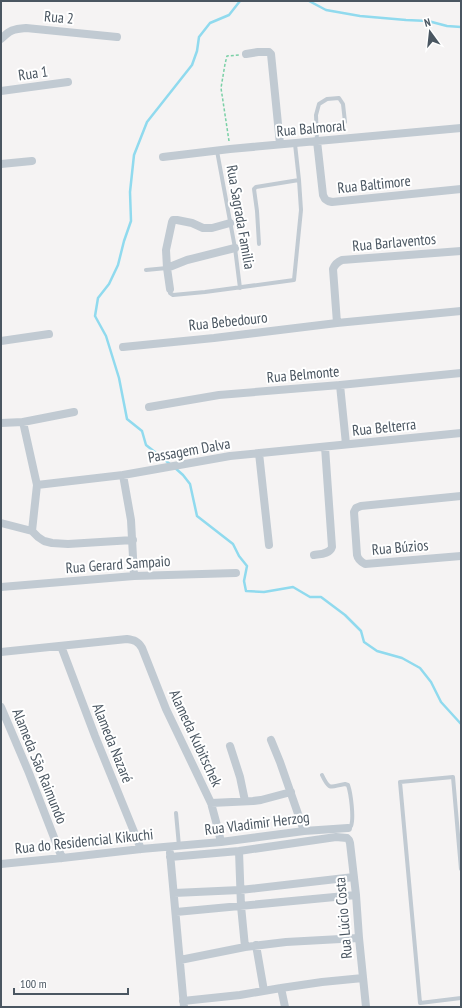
<svg xmlns="http://www.w3.org/2000/svg" width="462" height="1008" viewBox="0 0 462 1008" font-family="'PT Sans Narrow',sans-serif">
	<style>
		.lines { fill: none; stroke-linecap: round; stroke-linejoin: round }
		.stream { stroke: #90daee; stroke-width: 2.5 }
		.path { stroke: #7ad0a6; stroke-width: 1.5; stroke-dasharray: 3 2; stroke-linecap: butt }
		.service { stroke: #c1cad2; stroke-width: 4 }
		.minor { stroke: #c1cad2; stroke-width: 8 }
		.labels { text-anchor: middle; dominant-baseline: central; stroke-width: 4; stroke-linejoin: round; paint-order: stroke }
		.street-label { font-size: 15px; fill: #4a5661; stroke: #fff }
	</style>
	<rect width="100%" height="100%" fill="#f5f3f3"/>
	<g class="lines">
		<path class="stream" d="M 309,1 L 326,10 L 360,16 L 406,20 L 428,21 L 447,26 L 461,27
			M 170,464 L 146,445 L 142,431 L 127,419 L 119,378 L 106,336 L 95,316 L 98,298 L 109,284 L 118,265 L 124,241 L 131,221 L 130,192 L 134,155 L 147,122 L 192,65 L 197,51 L 199,37 L 210,23 L 229,15 L 240,1
			M 174,467 L 183,475 L 190,484 L 197,516 L 233,544 L 239,556 L 247,566 L 244,581 L 246,591 L 264,592 L 293,587 L 310,597 L 321,597 L 345,615 L 361,631 L 364,642 L 377,651 L 402,658 L 420,668 L 431,682 L 441,702 L 461,724"/>
		<path class="path" d="M 229,141 L 221,88 L 225,64 L 227,56 L 239,55"/>
		<path class="service" d="M 317,141 L 316,115 L 319,104 L 327,99 L 339,98 L 343,104 L 345,122
			M 217,151 L 235,248 L 240,288
			M 259,244 L 257,211 L 254,189 L 256,187 L 299,180
			M 146,270 L 167,268
			M 170,289 L 170,293 L 173,295 L 205,292 L 294,280 L 301,210 L 299,180 L 295,144
			M 322,775 C 330,792 331,786 345,784 L 348,785 C 351,794 354,818 351,826 L 348,828
			M 176,813 L 179,846
			M 461,869 L 453,777 L 400,782 L 420,1003 L 461,998"/>
		<path class="minor" d="M 1,39 C 10,30 13,29 26,28 L 117,37
			M 246,54 L 258,52 L 269,52 L 271,54 L 280,144
			M 1,91 L 68,82
			M 317,141 L 323,195 L 325,199 L 328,201 L 332,202 L 461,189
			M 163,157 L 230,149 L 461,128
			M 1,164 L 32,161
			M 461,251 L 342,260 C 337,262 335,264 333,269 L 337,323 L 461,311
			M 167,268 L 187,260 L 235,248
			M 170,289 L 167,268 L 166,250 L 172,222 L 173,220 L 177,220 L 192,223 L 203,228 L 212,228 L 230,223
			M 1,341 L 49,334
			M 123,347 L 214,338 L 337,323
			M 340,385 L 346,444
			M 149,407 L 219,395 L 340,385 L 461,373
			M 23,422 L 37,485 L 32,531
			M 1,423 L 23,422 L 74,412
			M 259,453 L 269,545
			M 123,475 L 131,520 L 134,576
			M 37,485 L 123,475 L 230,456 L 461,433
			M 461,496 L 361,506 L 356,508 L 354,512 L 357,555 C 358,560 361,562 365,564 L 461,556
			M 1,523 L 32,531
			M 32,531 L 38,537 L 44,541 L 52,543 L 68,544 L 133,540
			M 314,555 C 320,554 330,554 332,547 L 325,447
			M 1,587 L 134,576 L 236,573
			M 61,646 L 95,736 L 141,849
			M 1,652 L 127,639 C 134,640 138,641 142,648 L 166,709 L 211,803 L 218,829 L 221,842
			M 1,707 L 29,773 L 62,858
			M 271,740 L 280,762 L 304,831
			M 230,746 L 240,777 L 245,801
			M 211,803 L 253,801 L 261,800 L 291,792
			M 239,851 L 241,906 L 245,947
			M 170,853 L 184,1007
			M 170,857 L 239,851 L 336,837 L 347,838 L 349,840 L 350,843 L 356,895 L 359,938 L 366,1007
			M 1,864 L 62,858 L 141,849 L 221,842 L 304,831 L 348,828
			M 174,893 L 240,890 L 354,877
			M 176,912 L 356,895
			M 256,945 L 264,991
			M 180,960 L 245,947 L 286,942 L 359,938
			M 281,988 L 285,1007
			M 183,1001 L 240,995 L 281,988 L 322,982 L 363,978"/>
	</g>
	<g class="labels">
		<g class="street-label">
			<text transform="translate(59 17) rotate(5)">Rua 2</text>
			<text transform="translate(33 73) rotate(-8)">Rua 1</text>
			<text transform="translate(311 128) rotate(-5)">Rua Balmoral</text>
			<text transform="translate(374 184) rotate(-6)">Rua Baltimore</text>
			<text transform="translate(241 217) rotate(80)">Rua Sagrada Familia</text>
			<text transform="translate(394 242) rotate(-5)">Rua Barlaventos</text>
			<text transform="translate(228 321) rotate(-6)">Rua Bebedouro</text>
			<text transform="translate(303 374) rotate(-5)">Rua Belmonte</text>
			<text transform="translate(384 427) rotate(-6)">Rua Belterra</text>
			<text transform="translate(189 450) rotate(-10)">Passagem Dalva</text>
			<text transform="translate(400 547) rotate(-5)">Rua Búzios</text>
			<text transform="translate(118 564) rotate(-4)">Rua Gerard Sampaio</text>
			<text transform="translate(196 738) rotate(65)">Alameda Kubitschek</text>
			<text transform="translate(113 743) rotate(68)">Alameda Nazaré</text>
			<text transform="translate(40 766) rotate(68)">Alameda São Raimundo</text>
			<text transform="translate(257 823) rotate(-7)">Rua Vladimir Herzog</text>
			<text transform="translate(84 841) rotate(-6)">Rua do Residencial Kikuchi</text>
			<text transform="translate(343 918) rotate(-95)">Rua Lúcio Costa</text>
		</g>
	</g>
	<rect width="462" height="1008" fill="none" stroke="#4a5661" stroke-width="4"/>
	<g transform="translate(430 32) rotate(345)" stroke="#ffffff" stroke-width="3" paint-order="stroke">
	<path d="M0-3L7 15L0 10L-7 15Z" fill="#4a5661"/>
	<text y="-6" font-size="11" font-weight="bold" text-anchor="middle" fill="#4a5661">N</text>
	</g>
	<path d="M14 988v6h114v-6" fill="none" stroke="#4a5661" stroke-width="2"/>
	<text x="20" y="988" font-size="12" fill="#4a5661" stroke="#ffffff" stroke-width="3" paint-order="stroke">100 m</text>
</svg>
